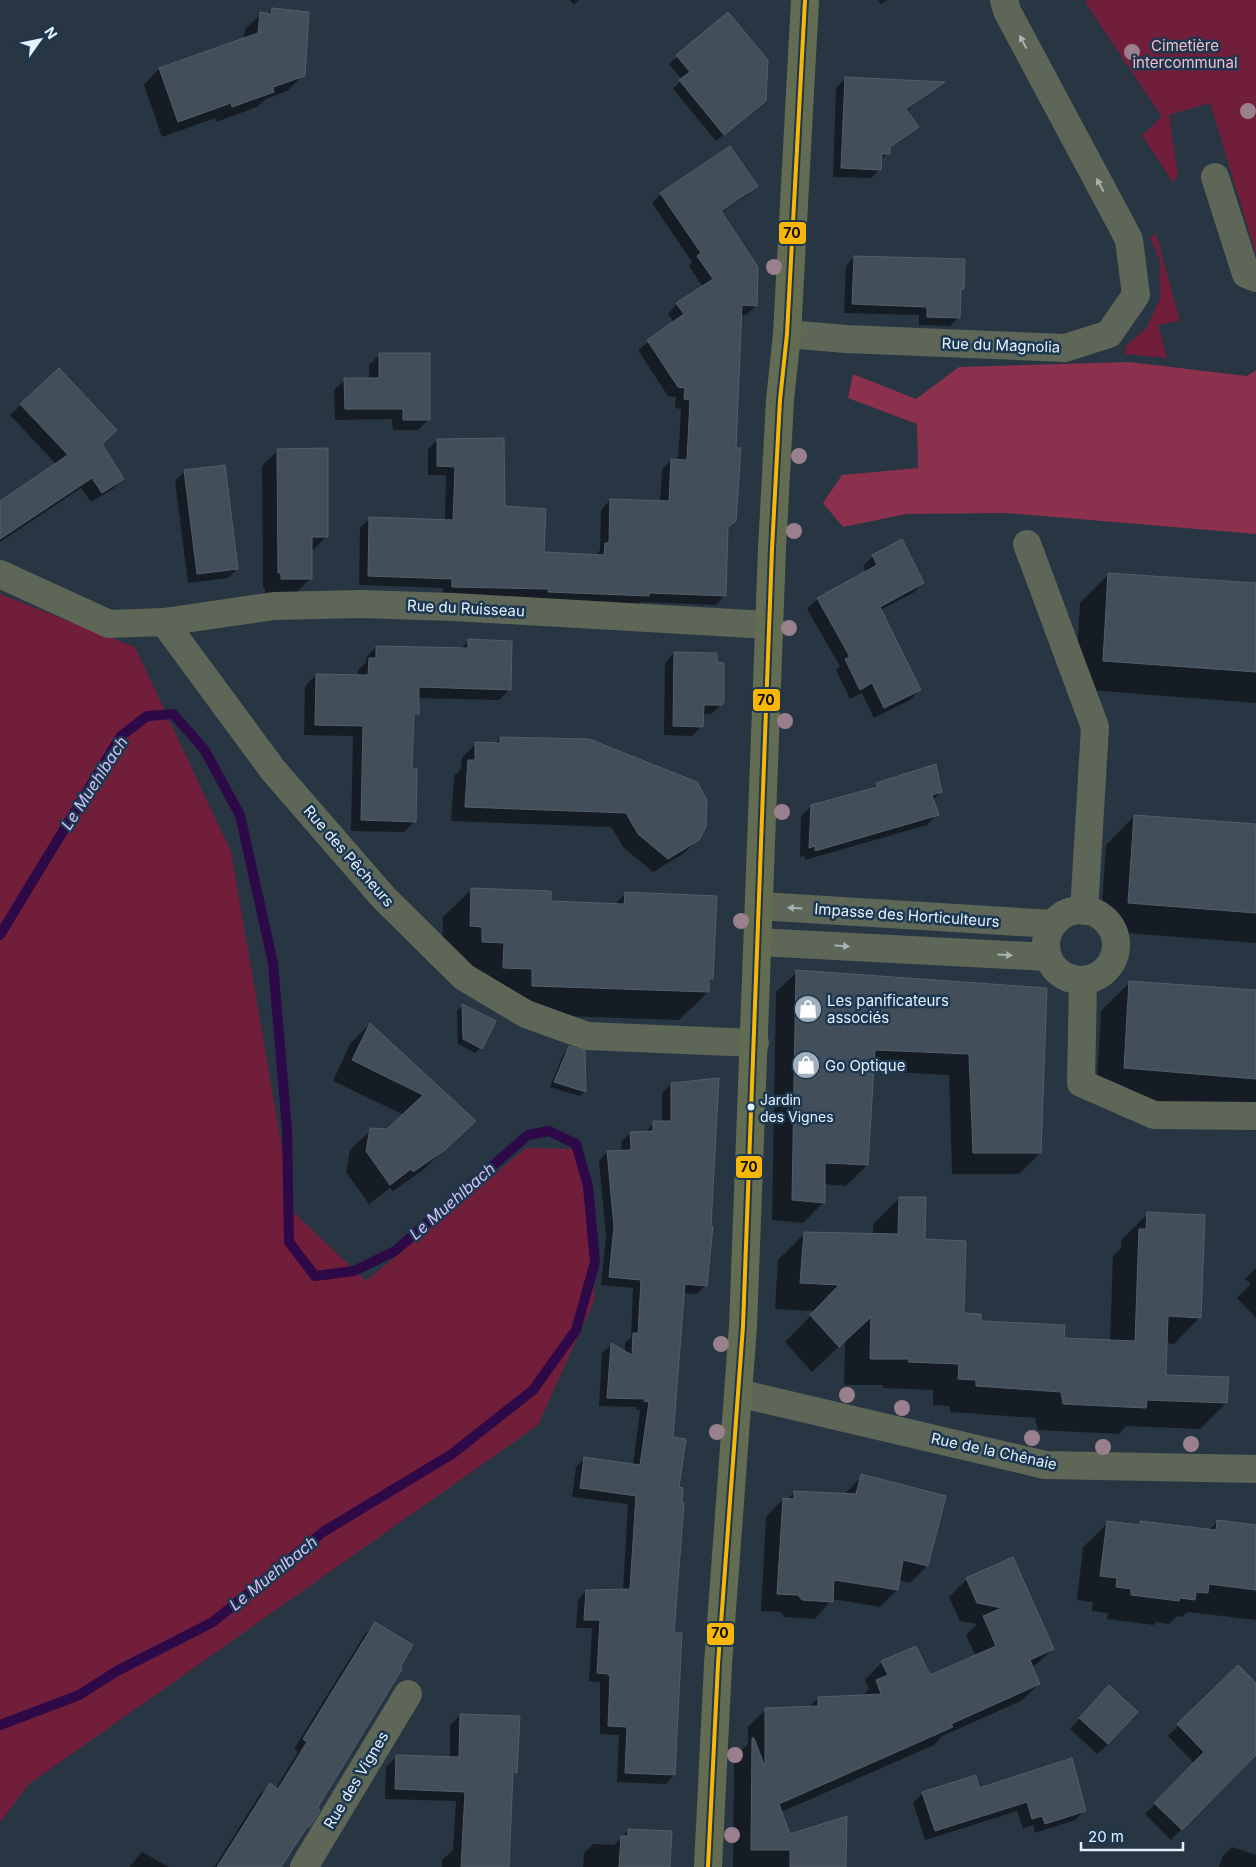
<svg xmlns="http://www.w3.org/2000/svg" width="1256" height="1867" viewBox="0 0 1256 1867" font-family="Inter,sans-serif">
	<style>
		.green { fill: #711e3b }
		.forest { fill: #8b304d }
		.shadow { fill: #0007 }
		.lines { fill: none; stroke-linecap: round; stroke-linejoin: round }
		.stream { stroke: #2d0948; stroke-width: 10 }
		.building { fill: #424f5a; stroke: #525e69 }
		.minor { stroke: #5d6657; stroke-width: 28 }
		.major { stroke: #616c52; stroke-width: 28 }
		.bus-1-casing { stroke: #1c374f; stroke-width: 8 }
		.bus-1 { stroke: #f8b705; stroke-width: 4 }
		.tree { fill: #9a808c }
		.oneway { fill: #a7b3b3 }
		.bus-dot { fill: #e4f2fe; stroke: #1c374f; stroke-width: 2 }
		.labels { text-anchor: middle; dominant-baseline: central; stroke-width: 5; stroke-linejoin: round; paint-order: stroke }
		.bus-label { font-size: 14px; fill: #e4f2fe; stroke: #1c374f; text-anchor: start }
		.park-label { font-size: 15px; fill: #f8bdc8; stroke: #1c374f }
		.street-label { font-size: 15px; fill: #e4f2fe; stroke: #1c374f }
		.poi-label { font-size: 15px; fill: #e4f2fe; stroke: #1c374f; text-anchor: start }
		.water-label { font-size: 16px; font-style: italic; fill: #d7c1f1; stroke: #1c374f }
		.line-badge { stroke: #1c374f; stroke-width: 2 }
		.pale-badge-label { font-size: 14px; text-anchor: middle; font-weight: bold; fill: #111 }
	</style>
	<rect width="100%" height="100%" fill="#283643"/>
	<path class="green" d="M 1088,0 L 1256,0 L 1256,254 L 1210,103 L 1169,115 L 1178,175 L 1173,183 L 1142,135 L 1162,117 L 1085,2 Z
		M 1156,234 L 1180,321 L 1158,325 L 1167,358 L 1125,354 L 1126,346 L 1147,327 L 1160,299 L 1160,261 L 1150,237 Z
		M 0,594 L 135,647 L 231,852 L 293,1212 L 366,1281 L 526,1148 L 579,1149 L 595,1299 L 538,1425 L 29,1784 L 0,1822 Z"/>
	<path class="forest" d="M 1129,362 L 1247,376 L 1256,370 L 1256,534 L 1007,513 L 906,514 L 843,527 L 823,503 L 842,475 L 918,468 L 917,424 L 848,398 L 853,374 L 916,399 L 959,367 Z"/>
	<path class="shadow" d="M 570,0 L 579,0 L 574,5 Z
		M 878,0 L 887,0 L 881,4 Z
		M 272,9 L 303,75 L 287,91 L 266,99 L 257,107 L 216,122 L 215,118 L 162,137 L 144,85 L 159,69 L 244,39 L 245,29 L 261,14 L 267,15 Z
		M 728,14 L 757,108 L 716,141 L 673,89 L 682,79 L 669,64 Z
		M 846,78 L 942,83 L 906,111 L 917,127 L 888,149 L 888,153 L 880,161 L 880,169 L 871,178 L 833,177 L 836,88 Z
		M 756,186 L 747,195 L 720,213 L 756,306 L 746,315 L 741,315 L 734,449 L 735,521 L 727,528 L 725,595 L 716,605 L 641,602 L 638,605 L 443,596 L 443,588 L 359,585 L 360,528 L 369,519 L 445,521 L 446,475 L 428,475 L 428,449 L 437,440 L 503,507 L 542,553 L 596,556 L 600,550 L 601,510 L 610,500 L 660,502 L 662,470 L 671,460 L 678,461 L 681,409 L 675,408 L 676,397 L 668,396 L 638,350 L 674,322 L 668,314 L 677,304 L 703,287 L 689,266 L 692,262 L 652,203 L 661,194 Z
		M 854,257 L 963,288 L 959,292 L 959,317 L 950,326 L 919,325 L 919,315 L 844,313 L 846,266 Z
		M 379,355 L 429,419 L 418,430 L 393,430 L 392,419 L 335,420 L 334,390 L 345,380 L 369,379 L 369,365 Z
		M 21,405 L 100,444 L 123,478 L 113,489 L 91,502 L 81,488 L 0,542 L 0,502 L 56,464 L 10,415 Z
		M 278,450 L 327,536 L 310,553 L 311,578 L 295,594 L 265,594 L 265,588 L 263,588 L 262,466 Z
		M 185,471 L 237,569 L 228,578 L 188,583 L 175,481 Z
		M 873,556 L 923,583 L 913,593 L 880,610 L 920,690 L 910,700 L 874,718 L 862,693 L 850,699 L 836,670 L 840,666 L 807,609 L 817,599 L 866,572 L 863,566 Z
		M 1109,574 L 1256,585 L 1256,703 L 1075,689 L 1080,603 Z
		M 469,641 L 510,689 L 499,700 L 418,698 L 417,713 L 412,718 L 411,770 L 415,821 L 404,832 L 351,831 L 353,736 L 304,735 L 305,686 L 316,675 L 358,676 L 358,670 L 366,663 L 366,658 L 376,647 L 460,649 Z
		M 674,653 L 721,705 L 711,714 L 702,714 L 702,726 L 692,736 L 664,735 L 665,663 Z
		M 500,738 L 698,839 L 683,854 L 653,872 L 624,848 L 611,827 L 451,821 L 454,776 L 461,769 L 462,758 L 476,743 L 495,744 Z
		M 877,784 L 941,792 L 933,800 L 937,814 L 927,825 L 805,860 L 805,855 L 800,857 L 801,816 L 812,806 L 871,790 Z
		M 1134,816 L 1256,825 L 1256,943 L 1100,931 L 1106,845 Z
		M 472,889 L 549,903 L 614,905 L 625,894 L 712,979 L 708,983 L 708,992 L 679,1020 L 504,1014 L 442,954 L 443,917 Z
		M 797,972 L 1046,989 L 1040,1153 L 1019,1174 L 952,1174 L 949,1075 L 872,1071 L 867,1165 L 846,1186 L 823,1184 L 823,1203 L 803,1223 L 772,1220 L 776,992 Z
		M 1130,982 L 1256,991 L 1256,1109 L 1096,1096 L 1101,1011 Z
		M 462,1006 L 480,1048 L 475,1053 L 458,1044 L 457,1011 Z
		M 370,1024 L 474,1121 L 423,1170 L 393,1191 L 390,1188 L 369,1204 L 346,1172 L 350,1150 L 371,1130 L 388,1130 L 404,1115 L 333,1081 L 350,1044 Z
		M 570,1048 L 585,1091 L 580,1096 L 550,1087 L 564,1053 Z
		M 671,1084 L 706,1285 L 697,1294 L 683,1293 L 672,1438 L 677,1488 L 673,1634 L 674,1775 L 666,1784 L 617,1782 L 619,1735 L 600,1734 L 600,1682 L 589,1681 L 592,1628 L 576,1628 L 578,1600 L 586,1591 L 623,1591 L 628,1504 L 572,1497 L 576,1467 L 585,1458 L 633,1465 L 640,1410 L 636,1410 L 637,1407 L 599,1406 L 602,1353 L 611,1345 L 625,1352 L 625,1343 L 631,1338 L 633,1288 L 601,1285 L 606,1236 L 599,1161 L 607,1152 L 622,1151 L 621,1142 L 630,1133 L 645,1133 L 654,1122 L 662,1122 L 662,1093 Z
		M 900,1198 L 963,1314 L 980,1322 L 1063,1339 L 1110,1341 L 1113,1256 L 1121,1248 L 1121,1240 L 1148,1214 L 1200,1317 L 1174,1344 L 1166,1343 L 1165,1376 L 1226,1403 L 1200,1429 L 1126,1426 L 1119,1434 L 1038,1430 L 1035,1418 L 950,1412 L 950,1406 L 933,1405 L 933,1390 L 883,1388 L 883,1385 L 844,1385 L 845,1341 L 812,1372 L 785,1342 L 815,1311 L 775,1309 L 778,1260 L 804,1234 L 873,1235 L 873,1224 Z
		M 1256,1268 L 1256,1318 L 1237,1298 L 1251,1284 L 1245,1279 Z
		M 862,1476 L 944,1497 L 927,1566 L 910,1583 L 899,1580 L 897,1590 L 880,1607 L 832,1599 L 815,1619 L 784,1617 L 781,1612 L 761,1611 L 766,1517 L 783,1499 L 787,1500 L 795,1492 L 844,1495 Z
		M 1218,1521 L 1256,1526 L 1256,1620 L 1187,1612 L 1182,1617 L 1177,1616 L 1169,1624 L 1156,1622 L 1154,1625 L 1107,1619 L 1108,1613 L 1092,1611 L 1093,1602 L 1077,1600 L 1083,1547 L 1108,1523 L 1137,1526 L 1141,1522 L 1208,1531 Z
		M 967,1579 L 1053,1649 L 1032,1668 L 1039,1684 L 1021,1701 L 942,1736 L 934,1745 L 781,1812 L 790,1836 L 845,1867 L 733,1867 L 734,1757 L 748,1744 L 748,1727 L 766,1709 L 808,1708 L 818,1698 L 862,1696 L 869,1689 L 865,1680 L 882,1662 L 929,1677 L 976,1657 L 966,1635 L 977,1624 L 960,1621 L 949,1597 Z
		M 375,1624 L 400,1666 L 316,1807 L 309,1826 L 301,1834 L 280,1867 L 211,1867 L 215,1866 L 260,1794 L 270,1785 L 276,1788 L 298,1752 L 294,1749 L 365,1634 Z
		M 1238,1666 L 1256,1685 L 1256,1753 L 1171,1840 L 1145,1814 L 1194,1763 L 1168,1736 Z
		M 1099,1698 L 1108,1744 L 1097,1754 L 1070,1729 Z
		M 460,1715 L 516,1772 L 511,1777 L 507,1867 L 442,1867 L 442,1860 L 453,1850 L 456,1801 L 385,1799 L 386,1767 L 396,1757 L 450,1758 L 450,1725 Z
		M 979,1789 L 1084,1811 L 1075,1820 L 1035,1833 L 1033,1825 L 1023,1828 L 1017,1811 L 925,1840 L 913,1803 L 923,1793 Z
		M 628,1831 L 669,1867 L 583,1867 L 584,1853 L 593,1844 L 614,1845 Z
		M 1232,1847 L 1256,1855 L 1256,1867 L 1219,1867 L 1223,1856 Z
		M 142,1852 L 169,1867 L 129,1867 Z"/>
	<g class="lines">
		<path class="stream" d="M 0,935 L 120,737 L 147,716 L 173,714 L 204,749 L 240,815 L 273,963 L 287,1129 L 289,1242 L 315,1276 L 354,1271 L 395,1251 L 528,1135 L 549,1131 L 576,1144 L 588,1186 L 595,1262 L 576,1330 L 533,1390 L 452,1454 L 323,1532 L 213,1622 L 117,1671 L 79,1695 L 0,1725"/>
	</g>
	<path class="building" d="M 272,8 L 309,12 L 305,76 L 273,87 L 274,92 L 232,107 L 231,103 L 178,122 L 159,68 L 258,33 L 260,12 L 271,14 Z
		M 728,12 L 768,60 L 766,101 L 724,135 L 679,80 L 690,72 L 676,55 Z
		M 845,77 L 945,82 L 906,109 L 919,127 L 890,147 L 890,154 L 882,154 L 881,170 L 841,168 Z
		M 730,146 L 758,186 L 721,211 L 758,267 L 757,306 L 742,305 L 736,448 L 741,448 L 736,521 L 728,527 L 726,596 L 649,593 L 649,596 L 548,592 L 548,589 L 452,587 L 452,579 L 368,576 L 369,517 L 453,520 L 455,467 L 437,466 L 437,439 L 504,438 L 505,506 L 546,509 L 544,552 L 604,555 L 605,543 L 609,543 L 610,499 L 669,501 L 671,459 L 687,460 L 690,400 L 684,399 L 685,388 L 678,387 L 647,340 L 684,314 L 676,303 L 713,279 L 697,256 L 701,253 L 660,193 Z
		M 854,256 L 965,259 L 964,289 L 961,289 L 960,318 L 927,317 L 927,307 L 852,304 Z
		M 379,353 L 430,353 L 430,420 L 403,420 L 403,409 L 345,409 L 344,378 L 379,378 Z
		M 59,368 L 117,430 L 102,444 L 124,479 L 102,493 L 92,478 L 0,539 L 0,501 L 68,455 L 20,404 Z
		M 328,448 L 328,537 L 312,537 L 312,579 L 281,579 L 281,573 L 278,573 L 277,449 Z
		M 225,465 L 238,569 L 197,574 L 184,470 Z
		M 902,539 L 924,583 L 880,607 L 921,690 L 884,708 L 872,683 L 860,690 L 845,659 L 850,657 L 817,598 L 877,565 L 872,555 Z
		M 1108,573 L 1256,583 L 1256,672 L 1103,661 Z
		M 468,639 L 512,641 L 511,690 L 419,687 L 419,714 L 414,714 L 412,769 L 417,769 L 416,822 L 361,820 L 363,726 L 315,725 L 316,674 L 368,675 L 369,658 L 376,658 L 376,646 L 468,648 Z
		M 674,652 L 717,653 L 717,662 L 724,663 L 724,702 L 722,705 L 704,705 L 703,727 L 673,726 Z
		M 500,737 L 589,739 L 697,782 L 707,800 L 706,827 L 699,840 L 668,859 L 638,834 L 626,813 L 465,807 L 468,760 L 475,760 L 475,742 L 500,743 Z
		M 936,764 L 942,792 L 932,795 L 939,815 L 815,851 L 815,846 L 809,848 L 811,805 L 877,787 L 876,783 Z
		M 1134,815 L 1256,824 L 1256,913 L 1128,903 Z
		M 471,888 L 551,891 L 551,901 L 624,904 L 625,892 L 717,896 L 713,979 L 709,979 L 709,992 L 532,986 L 532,969 L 503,968 L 504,943 L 482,942 L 482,927 L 470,926 Z
		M 796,970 L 1047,988 L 1041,1153 L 973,1153 L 969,1054 L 875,1050 L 868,1165 L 825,1163 L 825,1203 L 792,1200 Z
		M 1129,981 L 1256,990 L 1256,1079 L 1124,1068 Z
		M 462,1004 L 496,1021 L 482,1049 L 463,1039 Z
		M 370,1023 L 476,1121 L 445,1150 L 413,1172 L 411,1169 L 390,1185 L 366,1151 L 370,1128 L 387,1129 L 423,1095 L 352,1060 Z
		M 569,1046 L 585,1051 L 586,1092 L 554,1082 Z
		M 719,1078 L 711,1226 L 713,1226 L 707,1286 L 685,1284 L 673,1437 L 686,1439 L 679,1487 L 683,1488 L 682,1503 L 684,1503 L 674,1633 L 682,1633 L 675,1775 L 625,1773 L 627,1727 L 608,1726 L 610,1677 L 608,1674 L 597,1673 L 600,1620 L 584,1620 L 586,1590 L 630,1589 L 636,1496 L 580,1488 L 584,1457 L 640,1465 L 649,1402 L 644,1401 L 645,1399 L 607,1398 L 611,1343 L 632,1355 L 633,1333 L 638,1333 L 641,1280 L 609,1277 L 614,1227 L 607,1151 L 631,1150 L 630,1132 L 653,1131 L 653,1121 L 671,1121 L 671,1083 Z
		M 899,1197 L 926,1197 L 925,1239 L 966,1241 L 964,1313 L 981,1314 L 981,1321 L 1065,1325 L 1064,1338 L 1135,1341 L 1139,1229 L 1146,1229 L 1147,1212 L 1205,1215 L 1201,1318 L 1168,1316 L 1166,1375 L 1229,1377 L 1227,1403 L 1147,1400 L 1146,1408 L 1063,1404 L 1061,1392 L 976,1386 L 976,1380 L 958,1379 L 959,1364 L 908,1362 L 909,1359 L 870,1359 L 871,1317 L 839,1347 L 810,1315 L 839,1285 L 800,1283 L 804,1232 L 898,1234 Z
		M 861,1474 L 946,1496 L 928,1566 L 903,1560 L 898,1590 L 834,1580 L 833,1602 L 802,1600 L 798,1595 L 777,1594 L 783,1498 L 794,1499 L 794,1491 L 856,1494 Z
		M 1217,1520 L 1256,1525 L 1256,1590 L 1209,1584 L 1208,1593 L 1196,1592 L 1195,1600 L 1180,1598 L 1179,1601 L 1131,1595 L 1131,1589 L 1116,1587 L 1117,1578 L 1100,1576 L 1107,1521 L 1140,1525 L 1140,1521 L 1216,1530 Z
		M 1013,1557 L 1054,1649 L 1030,1660 L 1040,1684 L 951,1724 L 953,1727 L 779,1804 L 790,1834 L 847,1816 L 846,1867 L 790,1867 L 790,1850 L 751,1850 L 752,1738 L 754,1738 L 765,1767 L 765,1708 L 818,1706 L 818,1697 L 881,1694 L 876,1680 L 888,1675 L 881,1661 L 916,1646 L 930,1675 L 996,1646 L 983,1616 L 1002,1608 L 977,1603 L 966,1578 Z
		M 375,1622 L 413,1645 L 401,1666 L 402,1669 L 318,1807 L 320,1811 L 310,1826 L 307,1827 L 281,1867 L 217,1867 L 270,1783 L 278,1789 L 307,1742 L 303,1739 Z
		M 1238,1665 L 1256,1683 L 1256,1755 L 1182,1830 L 1154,1803 L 1204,1752 L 1177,1724 Z
		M 1109,1685 L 1138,1712 L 1108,1744 L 1079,1718 Z
		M 460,1714 L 520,1716 L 517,1773 L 513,1772 L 509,1867 L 461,1867 L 465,1792 L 395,1789 L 396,1755 L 459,1757 Z
		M 1072,1758 L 1086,1811 L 1045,1824 L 1042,1816 L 1032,1819 L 1027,1802 L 935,1831 L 922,1792 L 976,1775 L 979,1788 Z
		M 628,1829 L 672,1831 L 670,1867 L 619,1867 L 621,1836 L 628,1836 Z"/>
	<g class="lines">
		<path class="minor" d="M 1215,177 L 1246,274 L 1256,278
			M 787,334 L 846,339 L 1065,348 L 1109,334 L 1136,295 L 1129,240 L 1123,228 L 1007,11 L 1004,0
			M 1027,544 L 1095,727 L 1084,911
			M 0,574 L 109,624 L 164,622 L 273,770 L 384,898 L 464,977 L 526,1014 L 587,1036 L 755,1043
			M 164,622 L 274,606 L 361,604 L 454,607 L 770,625
			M 760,906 L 1053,924
			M1046 945a35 35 0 1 1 70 0a35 35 0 1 1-70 0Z
			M 759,942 L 1048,957
			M 1083,981 L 1081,1083 L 1154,1115 L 1256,1116
			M 738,1393 L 1045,1465 L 1256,1469
			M 304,1867 L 408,1694"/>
		<path class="major" d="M 708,1867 L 718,1664 L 743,1326 L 772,549 L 780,400 L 787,334 L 805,0"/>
		<defs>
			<path id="bus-1" d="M 708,1867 L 718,1664 L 743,1326 L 772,549 L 780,400 L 787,334 L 805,0"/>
		</defs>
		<use href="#bus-1" class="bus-1-casing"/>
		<use href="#bus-1" class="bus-1"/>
	</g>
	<g class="tree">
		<circle cx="1132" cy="52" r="8"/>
		<circle cx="1248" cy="111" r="8"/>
		<circle cx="774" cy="267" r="8"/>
		<circle cx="799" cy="456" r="8"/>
		<circle cx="794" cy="531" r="8"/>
		<circle cx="789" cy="628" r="8"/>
		<circle cx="785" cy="721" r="8"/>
		<circle cx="782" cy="812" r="8"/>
		<circle cx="741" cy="921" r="8"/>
		<circle cx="721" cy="1344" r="8"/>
		<circle cx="847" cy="1395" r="8"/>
		<circle cx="902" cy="1408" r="8"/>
		<circle cx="717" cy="1432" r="8"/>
		<circle cx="1032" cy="1438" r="8"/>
		<circle cx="1191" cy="1444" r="8"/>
		<circle cx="1103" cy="1447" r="8"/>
		<circle cx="735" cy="1755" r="8"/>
		<circle cx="732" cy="1835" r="8"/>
	</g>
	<defs><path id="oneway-solid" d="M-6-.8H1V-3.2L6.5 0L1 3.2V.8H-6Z" transform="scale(1.25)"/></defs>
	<g class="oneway">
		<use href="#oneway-solid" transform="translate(1023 42) rotate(-118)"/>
		<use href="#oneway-solid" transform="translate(1100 185) rotate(-118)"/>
		<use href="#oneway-solid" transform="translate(795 908) rotate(-176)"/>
		<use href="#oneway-solid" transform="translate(842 946) rotate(3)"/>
		<use href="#oneway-solid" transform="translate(1005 955) rotate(3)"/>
	</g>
	<defs>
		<symbol id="shop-disc" viewBox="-11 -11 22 22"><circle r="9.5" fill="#a2b0bd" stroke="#1c374f"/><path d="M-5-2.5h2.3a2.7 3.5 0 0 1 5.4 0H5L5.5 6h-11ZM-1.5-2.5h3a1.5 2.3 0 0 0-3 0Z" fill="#fff"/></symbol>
	</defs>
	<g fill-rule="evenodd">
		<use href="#shop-disc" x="792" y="993" width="32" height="32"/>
		<use href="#shop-disc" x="790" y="1049" width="32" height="32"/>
	</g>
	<circle class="bus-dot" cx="751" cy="1107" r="4.5"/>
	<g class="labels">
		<g class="bus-label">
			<text x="760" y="1099">Jardin<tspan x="760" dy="17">des Vignes</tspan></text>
		</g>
		<g class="park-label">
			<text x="1185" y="45">Cimetière<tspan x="1185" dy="17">intercommunal</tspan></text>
		</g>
		<g class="street-label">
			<text transform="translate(1001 345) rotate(2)">Rue du Magnolia</text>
			<text transform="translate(466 608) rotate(3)">Rue du Ruisseau</text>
			<text transform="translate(349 856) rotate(49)">Rue des Pêcheurs</text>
			<text transform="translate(907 915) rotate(4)">Impasse des Horticulteurs</text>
			<text transform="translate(994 1451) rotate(12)">Rue de la Chênaie</text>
			<text transform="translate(356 1780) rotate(-59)">Rue des Vignes</text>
		</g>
		<g class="poi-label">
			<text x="827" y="1000">Les panificateurs<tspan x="827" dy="17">associés</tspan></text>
			<text x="825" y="1065">Go Optique</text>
		</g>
		<g class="water-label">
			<text transform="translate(94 783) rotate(-57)">Le Muehlbach</text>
			<text transform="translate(452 1201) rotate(-41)">Le Muehlbach</text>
			<text transform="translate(273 1573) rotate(-39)">Le Muehlbach</text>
		</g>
	</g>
	<g class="line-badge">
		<rect x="778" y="221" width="29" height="24" rx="5" fill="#f8b705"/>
		<rect x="752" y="688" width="29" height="24" rx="5" fill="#f8b705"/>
		<rect x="735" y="1155" width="28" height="24" rx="5" fill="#f8b705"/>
		<rect x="706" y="1622" width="29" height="24" rx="5" fill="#f8b705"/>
	</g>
	<g class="pale-badge-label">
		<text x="792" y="238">70</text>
		<text x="766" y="705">70</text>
		<text x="749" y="1172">70</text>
		<text x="720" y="1638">70</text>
	</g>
	<g transform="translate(40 40) rotate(57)" stroke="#1c374f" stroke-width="4" paint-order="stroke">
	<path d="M0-4L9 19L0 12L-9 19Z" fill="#e4f2fe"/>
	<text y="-8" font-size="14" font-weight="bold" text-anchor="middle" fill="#e4f2fe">N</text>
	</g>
	<path d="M1081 1842v8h102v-8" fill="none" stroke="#e4f2fe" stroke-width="2.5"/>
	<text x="1088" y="1842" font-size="15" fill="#e4f2fe" stroke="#1c374f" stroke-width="4" paint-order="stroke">20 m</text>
</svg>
